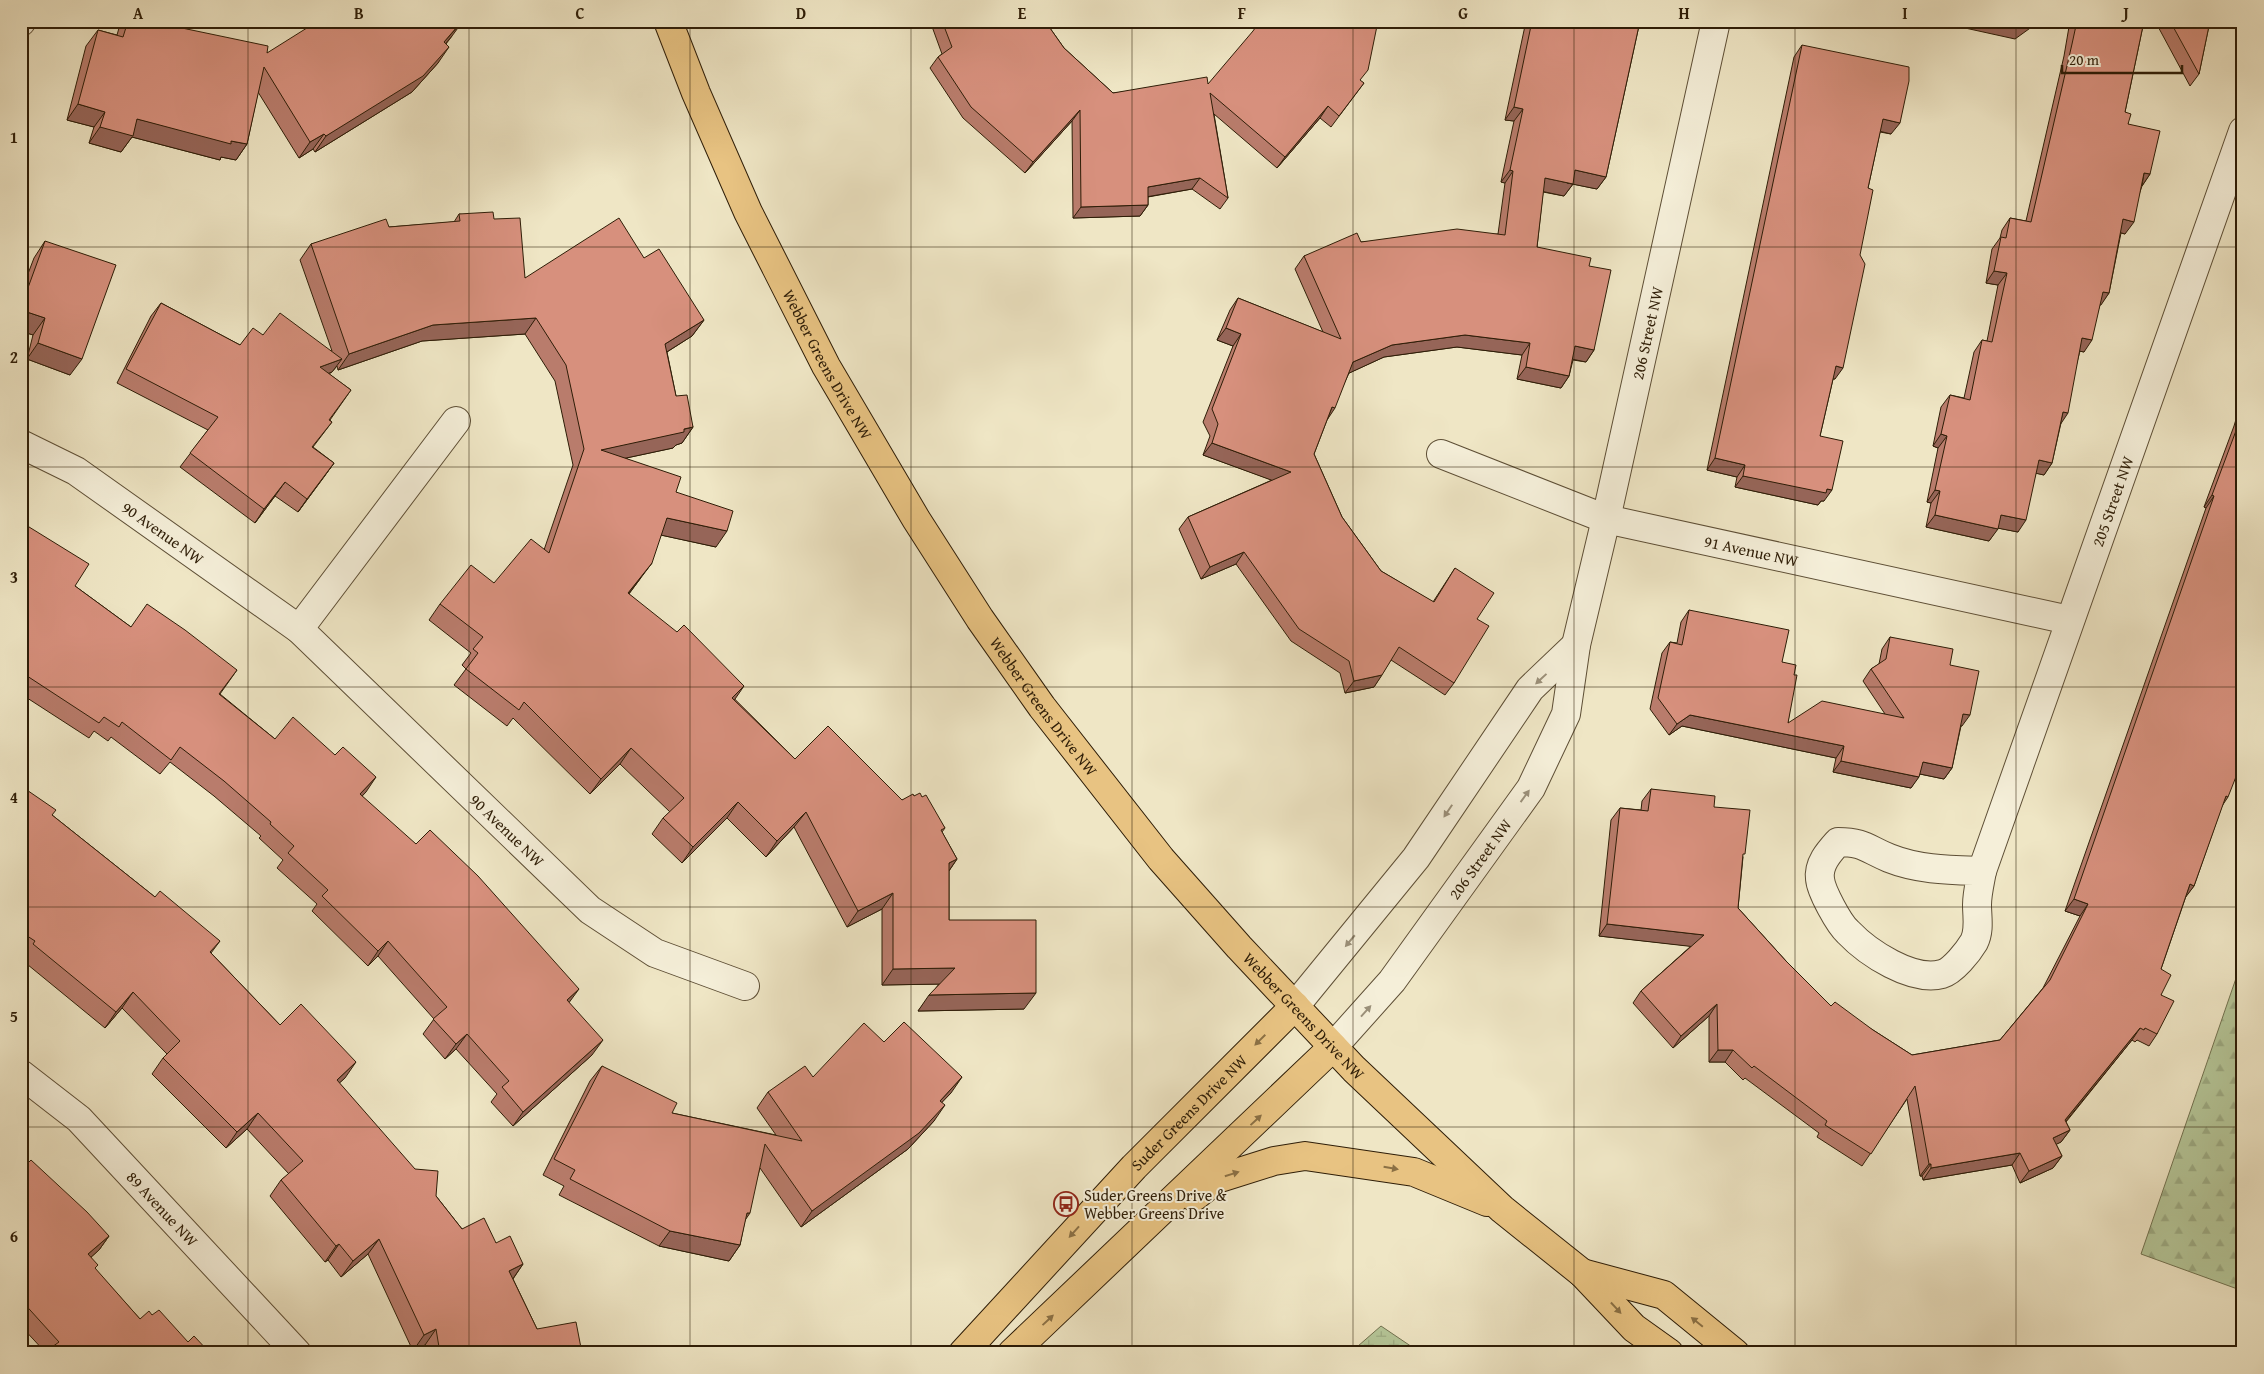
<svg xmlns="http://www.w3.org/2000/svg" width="2264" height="1374" viewBox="0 0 2264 1374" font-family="'Gentium Book Plus',serif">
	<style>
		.forest { fill: url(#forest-firs); stroke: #727250 }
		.wetland { fill: url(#wetland-marsh); stroke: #727250 }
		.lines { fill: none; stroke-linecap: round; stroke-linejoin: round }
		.minor-casing { stroke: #5e4f36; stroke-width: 30 }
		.major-casing { stroke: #2e1d07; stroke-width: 30 }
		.minor { stroke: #f5efd9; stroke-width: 28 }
		.major { stroke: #e8c382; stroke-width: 28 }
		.wall { fill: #b97c6c; stroke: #2e1d07 }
		.shaded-wall { fill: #966558; stroke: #2e1d07 }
		.building { fill: #d7907d; stroke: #2e1d07 }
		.oneway { fill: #9b907a }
		.oneway2 { fill: #8b7044 }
		.grid { fill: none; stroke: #2e1d07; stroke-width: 1; stroke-opacity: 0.55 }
		.labels { text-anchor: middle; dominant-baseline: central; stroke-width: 4; stroke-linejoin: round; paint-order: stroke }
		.street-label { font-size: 16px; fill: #2e1d07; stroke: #f5efd9 }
		.poi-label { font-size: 16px; fill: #2e1d07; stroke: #f5efd9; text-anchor: start }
		.neatline { fill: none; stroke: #2e1d07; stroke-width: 2 }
		.grid-label { font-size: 16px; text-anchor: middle; font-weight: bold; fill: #2e1d07 }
	</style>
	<defs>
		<pattern id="forest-firs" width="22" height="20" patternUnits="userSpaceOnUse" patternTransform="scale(1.25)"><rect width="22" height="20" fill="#b5c698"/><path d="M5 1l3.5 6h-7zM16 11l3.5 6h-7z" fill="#9caa82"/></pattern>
		<pattern id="wetland-marsh" width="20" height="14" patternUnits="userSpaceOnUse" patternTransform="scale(1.25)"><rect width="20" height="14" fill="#b5c698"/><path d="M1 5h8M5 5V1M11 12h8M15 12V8" fill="none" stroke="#9caa82"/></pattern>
	</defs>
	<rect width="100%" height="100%" fill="#efe6c5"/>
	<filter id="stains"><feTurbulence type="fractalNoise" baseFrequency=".004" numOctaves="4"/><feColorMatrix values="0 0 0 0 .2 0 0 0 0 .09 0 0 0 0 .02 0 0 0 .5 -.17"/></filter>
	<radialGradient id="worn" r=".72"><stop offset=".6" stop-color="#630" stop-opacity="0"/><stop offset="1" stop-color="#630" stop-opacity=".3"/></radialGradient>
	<path class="forest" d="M 2243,958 L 2243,1291 L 2141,1254 Z"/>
	<path class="wetland" d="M 1381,1326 L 1421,1353 L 1350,1353 Z"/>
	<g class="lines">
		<defs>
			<g id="minor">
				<path d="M 21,22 L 21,21"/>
				<path id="s1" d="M 21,444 L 76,471 L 299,629 L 590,910 L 655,953 L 745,986"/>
				<path id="s2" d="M 1441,454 L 1606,519 L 2069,620"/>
				<path d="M 299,629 L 456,421"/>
				<path d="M 1838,842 C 1864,842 1867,849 1889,858 C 1919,870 1950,870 1982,871 C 1980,882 1977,894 1977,905 C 1977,917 1980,930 1974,942 C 1968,952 1953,971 1942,974 C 1912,982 1868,953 1848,932 C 1839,924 1821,891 1820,879 C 1818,864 1829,852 1838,842 Z"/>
				<path id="s3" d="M 1982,871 L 2243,131"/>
				<path d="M 1295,1006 L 1416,858 L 1530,689 L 1576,645"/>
				<path id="s4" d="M 1333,1047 L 1392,981 L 1531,788 L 1566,714 L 1576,645 L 1606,519 L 1716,21"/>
				<path id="s5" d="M 21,1074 L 79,1119 L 297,1353"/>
			</g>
			<g id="major">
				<path id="s6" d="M 668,21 L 696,93 L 748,212 L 826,366 L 916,519 L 980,619 L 1042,707 L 1161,859 L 1239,947 L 1354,1069 L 1502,1209 L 1582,1273 L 1634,1328 L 1669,1353"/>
				<path d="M 1194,1197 L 1217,1179 L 1274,1161 L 1305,1156 L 1414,1172 L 1487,1202"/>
				<path d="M 1582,1273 L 1664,1295 L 1735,1353"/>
				<path id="s7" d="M 963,1353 L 1134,1167 L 1295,1006"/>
				<path d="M 1012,1353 L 1333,1047"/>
			</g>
		</defs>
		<use href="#minor" class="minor-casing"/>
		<use href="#major" class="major-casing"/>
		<use href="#minor" class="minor"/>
		<use href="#major" class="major"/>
	</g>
	<path class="wall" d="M 121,21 L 184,21 L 182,28 L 267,53 L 452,36 L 446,44 L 438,63 L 412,92 L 315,152 L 313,149 L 299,158 L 258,92 L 247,144 L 236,160 L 221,157 L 220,160 L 132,137 L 121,152 L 89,143 L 94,127 L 67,120 L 86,46 L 98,30 L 117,35 Z
		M 930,21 L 1045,21 L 1064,48 L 1113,93 L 1208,84 L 1360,81 L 1364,83 L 1331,127 L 1320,118 L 1277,168 L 1214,114 L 1228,198 L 1220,209 L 1192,189 L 1148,197 L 1148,205 L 1140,216 L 1073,218 L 1072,121 L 1025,173 L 963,118 L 930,68 L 938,57 L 942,54 Z
		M 1526,21 L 1640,21 L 1606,177 L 1597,189 L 1573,184 L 1564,196 L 1543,192 L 1537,247 L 1589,266 L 1594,350 L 1586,362 L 1573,360 L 1569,376 L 1561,388 L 1517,379 L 1522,355 L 1457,347 L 1384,357 L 1349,373 L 1327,420 L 1314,454 L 1342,517 L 1381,571 L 1433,602 L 1455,568 L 1477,619 L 1454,683 L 1445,695 L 1391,660 L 1374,687 L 1345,693 L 1340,673 L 1291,641 L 1236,564 L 1201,579 L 1179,529 L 1188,517 L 1272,480 L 1203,455 L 1210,436 L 1203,422 L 1233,346 L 1217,340 L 1230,310 L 1238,298 L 1323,332 L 1295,269 L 1304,256 L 1361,242 L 1498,234 L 1505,183 L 1501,182 L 1514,121 L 1505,120 Z
		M 2070,21 L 2144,21 L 2125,112 L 2128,124 L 2150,174 L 2142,186 L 2125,234 L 2121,233 L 2109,293 L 2100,305 L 2084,352 L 2080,351 L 2061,423 L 2052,463 L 2044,475 L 2036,473 L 2018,532 L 1998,528 L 1989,541 L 1926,527 L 1931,503 L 1927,502 L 1938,448 L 1933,446 L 1941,407 L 1950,395 L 1964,398 L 1974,352 L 1982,340 L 1987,341 L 1998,285 L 1986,283 L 1992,249 L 2000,238 L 2002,230 L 2010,218 L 2026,221 L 2064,56 Z
		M 2155,21 L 2210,21 L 2199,74 L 2190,86 Z
		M 1802,45 L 1891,134 L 1880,132 L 1868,188 L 1835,379 L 1833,379 L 1820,436 L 1824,501 L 1821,501 L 1818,505 L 1735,487 L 1737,477 L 1707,470 L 1794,57 Z
		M 459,214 L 494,219 L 525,278 L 644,258 L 704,320 L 692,336 L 667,352 L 676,396 L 693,427 L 682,443 L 676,445 L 673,448 L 626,458 L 676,492 L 716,547 L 661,535 L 640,579 L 629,594 L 795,759 L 902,800 L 914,796 L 922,797 L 945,828 L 942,832 L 957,859 L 949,871 L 949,920 L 1024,1009 L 918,1011 L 939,984 L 882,985 L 882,909 L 847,927 L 794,827 L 766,857 L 727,818 L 682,863 L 652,834 L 663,818 L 670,812 L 620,764 L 590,794 L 513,718 L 507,726 L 454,685 L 466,669 L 462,665 L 471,653 L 429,620 L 440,604 L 494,583 L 544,550 L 573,465 L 555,381 L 525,334 L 422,341 L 338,370 L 337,366 L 332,372 L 329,374 L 351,390 L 330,420 L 332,422 L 313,447 L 334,463 L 298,512 L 275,496 L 255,523 L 180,467 L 208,430 L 117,383 L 151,316 L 161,303 L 240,345 L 263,335 L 332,351 L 300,260 L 311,244 L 389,227 L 454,222 Z
		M 45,241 L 70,375 L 27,359 L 33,335 L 21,331 L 21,292 L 34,258 Z
		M 2243,396 L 2243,764 L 2240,767 L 2222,806 L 2194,886 L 2186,896 L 2161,969 L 2161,995 L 2157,1034 L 2149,1046 L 2137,1040 L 2135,1042 L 2132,1040 L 2066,1122 L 2070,1130 L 2061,1142 L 2056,1144 L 2062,1156 L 2053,1168 L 2020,1183 L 2012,1165 L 1923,1180 L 1922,1176 L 1920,1176 L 1907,1099 L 1862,1166 L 1817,1137 L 1819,1133 L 1745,1078 L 1743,1080 L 1725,1062 L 1709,1062 L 1709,1016 L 1673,1048 L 1633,1003 L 1641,991 L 1691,946 L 1599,936 L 1611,820 L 1620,808 L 1641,810 L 1642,801 L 1651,789 L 1714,807 L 1743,857 L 1738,908 L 1786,961 L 1831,1006 L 1873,1030 L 1912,1055 L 2000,1040 L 2043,988 L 2080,916 L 2065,911 L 2206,508 L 2204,507 L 2234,426 Z
		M 21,522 L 75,586 L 131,627 L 237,670 L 220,694 L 275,739 L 366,792 L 362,796 L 569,1003 L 592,1055 L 513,1126 L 491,1102 L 497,1094 L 456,1049 L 445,1059 L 423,1034 L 434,1019 L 378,956 L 368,966 L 312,911 L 317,904 L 277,868 L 283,860 L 259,838 L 261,836 L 214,796 L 170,762 L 160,774 L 111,737 L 108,741 L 94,731 L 89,738 L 21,694 Z
		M 1689,610 L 1782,662 L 1794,675 L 1788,723 L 1885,714 L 1863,681 L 1871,669 L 1879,664 L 1882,649 L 1890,637 L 1950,665 L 1962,726 L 1961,726 L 1952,768 L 1944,779 L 1920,774 L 1911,788 L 1833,772 L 1836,758 L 1682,726 L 1669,735 L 1650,709 L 1662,653 L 1670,642 L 1677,643 L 1681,622 Z
		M 21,786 L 52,815 L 155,897 L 220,941 L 211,953 L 280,1025 L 345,1078 L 339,1083 L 436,1196 L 462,1229 L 496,1243 L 523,1264 L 513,1279 L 537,1329 L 582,1353 L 426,1353 L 425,1345 L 413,1351 L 368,1254 L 341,1277 L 328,1260 L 325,1262 L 270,1196 L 281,1180 L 289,1174 L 247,1129 L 226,1148 L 152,1074 L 163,1058 L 167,1054 L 122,1008 L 105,1028 L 22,960 L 24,957 L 21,955 Z
		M 884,1042 L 951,1093 L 942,1102 L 934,1121 L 908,1149 L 801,1227 L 760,1168 L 745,1220 L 740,1245 L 729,1261 L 659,1246 L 559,1195 L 564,1186 L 543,1175 L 590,1081 L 602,1066 L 672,1113 L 776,1135 L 757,1108 L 768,1092 L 813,1077 Z
		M 21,1170 L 109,1236 L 99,1250 L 91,1257 L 95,1269 L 140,1319 L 152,1315 L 188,1342 L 210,1353 L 46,1353 L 21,1326 Z"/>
	<path class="shaded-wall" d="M 463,21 L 452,36 L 433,58 L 444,42 Z
		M 1960,21 L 2040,21 L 2015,39 L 1956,26 Z
		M 449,47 L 438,63 L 412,92 L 315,152 L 326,136 Z
		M 78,104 L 105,112 L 94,127 L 67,120 Z
		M 1328,106 L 1320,118 L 1277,168 L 1285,157 Z
		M 1514,107 L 1523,109 L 1514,121 L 1505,120 Z
		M 1080,110 L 1072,121 L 1025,173 L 1033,162 Z
		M 137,119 L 231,141 L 247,144 L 236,160 L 221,157 L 220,160 L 132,137 L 121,152 L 89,143 L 100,127 Z
		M 1883,119 L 1900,123 L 1891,134 L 1875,130 Z
		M 324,134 L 313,149 L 299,158 L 310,142 Z
		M 1510,170 L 1513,171 L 1505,183 L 1501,182 Z
		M 1575,170 L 1606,177 L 1597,189 L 1567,183 Z
		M 2144,173 L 2150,174 L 2142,186 Z
		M 1200,178 L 1192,189 L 1140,198 L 1148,187 Z
		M 1545,178 L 1573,184 L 1564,196 L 1536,190 Z
		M 1148,205 L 1140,216 L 1073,218 L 1081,207 Z
		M 2123,219 L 2134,222 L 2125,234 L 2115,231 Z
		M 1994,271 L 2007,273 L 1998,285 L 1986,283 Z
		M 2103,292 L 2109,293 L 2101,305 L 2094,304 Z
		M 21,310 L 45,318 L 33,335 L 21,331 Z
		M 536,318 L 525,334 L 422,341 L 338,370 L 349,354 L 433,325 Z
		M 704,320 L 692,336 L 654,360 L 665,344 Z
		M 1226,328 L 1241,334 L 1233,346 L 1217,340 Z
		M 1465,335 L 1530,343 L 1522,355 L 1457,347 L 1384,357 L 1345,375 L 1353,362 L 1392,345 Z
		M 2082,338 L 2092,340 L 2084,352 L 2074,350 Z
		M 38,343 L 82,359 L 70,375 L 27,359 Z
		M 1575,346 L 1594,350 L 1586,362 L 1567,358 Z
		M 342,359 L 332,372 L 310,380 L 320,367 Z
		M 1836,366 L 1843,368 L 1835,379 L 1828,378 Z
		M 1526,367 L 1569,376 L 1561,388 L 1517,379 Z
		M 1332,407 L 1335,408 L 1327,420 Z
		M 2063,412 L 2068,413 L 2060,425 Z
		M 693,427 L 682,443 L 676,445 L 673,448 L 589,466 L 601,450 Z
		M 1941,434 L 1947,436 L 1938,448 L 1933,446 Z
		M 1212,443 L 1291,472 L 1282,484 L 1203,455 Z
		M 1715,458 L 1745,465 L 1737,477 L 1707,470 Z
		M 2039,460 L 2052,463 L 2044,475 L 2030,472 Z
		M 334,463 L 324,477 L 298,512 L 307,499 Z
		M 1743,476 L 1832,490 L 1824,501 L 1821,501 L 1818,505 L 1735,487 Z
		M 285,482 L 275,496 L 255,523 L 264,509 Z
		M 1935,490 L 1940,491 L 1931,503 L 1927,502 Z
		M 2212,495 L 2214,496 L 2206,508 L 2204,507 Z
		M 1935,515 L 1998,529 L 1989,541 L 1926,527 Z
		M 2001,515 L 2026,520 L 2018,532 L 1992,527 Z
		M 667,518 L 727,531 L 716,547 L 656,534 Z
		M 1244,552 L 1236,564 L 1201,579 L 1210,567 Z
		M 652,563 L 640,579 L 617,609 L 628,593 Z
		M 1382,675 L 1374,687 L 1345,693 L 1354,681 Z
		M 744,686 L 733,702 L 732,698 Z
		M 1963,714 L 1970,715 L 1962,726 L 1955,725 Z
		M 1690,715 L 1844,746 L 1836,758 L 1682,726 L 1669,735 L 1677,724 Z
		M 631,748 L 620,764 L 590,794 L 601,779 Z
		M 1841,761 L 1919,777 L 1911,788 L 1833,772 Z
		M 1923,762 L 1952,768 L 1944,779 L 1915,773 Z
		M 376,777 L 366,792 L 350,809 L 360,794 Z
		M 2226,796 L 2228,797 L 2220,809 Z
		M 738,802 L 727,818 L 682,863 L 693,847 Z
		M 806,812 L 794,827 L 766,857 L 777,841 Z
		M 957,859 L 946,875 L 949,863 Z
		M 2190,884 L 2194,886 L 2185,898 Z
		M 893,893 L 882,909 L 847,927 L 858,911 Z
		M 2074,899 L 2088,904 L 2080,916 L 2065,911 Z
		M 1607,924 L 1704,935 L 1696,947 L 1599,936 Z
		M 388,941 L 378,956 L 368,966 L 378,951 Z
		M 955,968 L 944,984 L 882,985 L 893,969 Z
		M 579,989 L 568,1004 L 567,1000 Z
		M 133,992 L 122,1008 L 105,1028 L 116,1012 Z
		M 1036,993 L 1024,1009 L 918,1011 L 929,995 Z
		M 1717,1004 L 1709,1016 L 1673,1048 L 1681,1036 Z
		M 2140,1028 L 2132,1040 L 2057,1132 L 2065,1120 Z
		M 467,1034 L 456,1049 L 445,1059 L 456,1044 Z
		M 603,1040 L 592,1055 L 513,1126 L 523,1112 Z
		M 1718,1050 L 1733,1050 L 1725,1062 L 1709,1062 Z
		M 356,1062 L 345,1078 L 325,1096 L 337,1080 Z
		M 962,1077 L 951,1093 L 929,1116 L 940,1101 Z
		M 945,1105 L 934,1121 L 908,1149 L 801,1227 L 812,1211 Z
		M 258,1113 L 247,1129 L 226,1148 L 237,1132 Z
		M 2070,1130 L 2061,1142 L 2045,1150 L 2053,1138 Z
		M 2020,1153 L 2012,1165 L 1923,1180 L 1931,1168 Z
		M 2062,1156 L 2053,1168 L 2020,1183 L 2029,1171 Z
		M 1929,1164 L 1931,1164 L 1922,1176 L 1920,1176 Z
		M 747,1213 L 750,1213 L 739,1229 Z
		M 670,1231 L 740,1245 L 729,1261 L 659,1246 Z
		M 109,1236 L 99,1250 L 78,1269 L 88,1254 Z
		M 379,1239 L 368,1254 L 341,1277 L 353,1261 Z
		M 339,1244 L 328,1260 L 325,1262 L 336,1246 Z
		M 523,1264 L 512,1280 L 509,1271 Z
		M 436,1329 L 425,1345 L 413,1351 L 424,1335 Z"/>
	<path class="building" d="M 128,21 L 184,21 L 182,28 L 268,46 L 267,53 L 318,21 L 462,21 L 444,42 L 449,47 L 423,76 L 326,136 L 324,134 L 310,142 L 264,67 L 247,144 L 231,141 L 231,144 L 137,119 L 133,136 L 100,127 L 105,112 L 78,104 L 98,30 L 123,37 Z
		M 942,21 L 1045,21 L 1064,48 L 1113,93 L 1207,77 L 1208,84 L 1253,31 L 1260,21 L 1378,21 L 1368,70 L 1360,80 L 1364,83 L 1339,116 L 1328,106 L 1285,157 L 1210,93 L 1228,198 L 1200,178 L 1148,187 L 1148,205 L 1081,207 L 1080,110 L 1033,162 L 971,107 L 938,57 L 952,47 Z
		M 1532,21 L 1640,21 L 1606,177 L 1575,170 L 1573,184 L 1545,178 L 1537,247 L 1591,258 L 1589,266 L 1611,270 L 1594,350 L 1575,346 L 1569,376 L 1526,367 L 1530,343 L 1465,335 L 1392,345 L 1353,362 L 1335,408 L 1332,407 L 1314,454 L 1342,517 L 1381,571 L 1434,602 L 1455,568 L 1494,593 L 1477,619 L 1489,626 L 1454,683 L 1399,647 L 1382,675 L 1354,681 L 1349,661 L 1299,629 L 1244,552 L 1210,567 L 1188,517 L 1291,472 L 1212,443 L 1218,424 L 1212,409 L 1241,334 L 1226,328 L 1238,298 L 1341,339 L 1304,256 L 1357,233 L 1361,242 L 1457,229 L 1505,235 L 1513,171 L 1510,170 L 1523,109 L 1514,107 Z
		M 1999,21 L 2031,21 L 2024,27 Z
		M 2077,21 L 2144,21 L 2125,112 L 2131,114 L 2128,124 L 2160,131 L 2150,174 L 2144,173 L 2134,222 L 2123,219 L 2109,293 L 2103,292 L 2092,340 L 2082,338 L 2068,413 L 2063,412 L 2052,463 L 2039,460 L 2026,520 L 2001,515 L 1998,529 L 1935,515 L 1940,491 L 1935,490 L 1947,436 L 1941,434 L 1950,395 L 1970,400 L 1982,340 L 1992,342 L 2007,273 L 1994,271 L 2001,237 L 2006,238 L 2010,218 L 2031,222 L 2072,44 Z
		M 2170,21 L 2210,21 L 2199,74 Z
		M 1802,45 L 1909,67 L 1909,81 L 1900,123 L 1883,119 L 1868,188 L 1873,190 L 1860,255 L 1865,264 L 1843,368 L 1836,366 L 1820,436 L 1843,441 L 1832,490 L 1827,489 L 1826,493 L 1743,476 L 1745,465 L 1715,458 Z
		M 493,212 L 494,219 L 520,218 L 525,278 L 619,218 L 644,258 L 659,249 L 704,320 L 665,344 L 676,396 L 687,395 L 693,427 L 684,429 L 684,432 L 601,450 L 681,477 L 676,492 L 733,511 L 727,531 L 667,518 L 652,563 L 628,593 L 677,632 L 684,625 L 744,686 L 732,698 L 795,759 L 828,726 L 902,800 L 913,794 L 914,796 L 920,793 L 922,797 L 926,795 L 945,828 L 941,830 L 957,859 L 949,863 L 949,920 L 1036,920 L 1036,993 L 929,995 L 955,968 L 893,969 L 893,893 L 858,911 L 806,812 L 777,841 L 738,802 L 693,847 L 663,818 L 684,798 L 631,748 L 601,779 L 524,702 L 519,710 L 466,669 L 478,653 L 473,649 L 483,637 L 440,604 L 471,565 L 494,583 L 531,539 L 549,553 L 584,449 L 566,365 L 536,318 L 433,325 L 349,354 L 311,244 L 386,219 L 389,227 L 460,221 L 459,214 Z
		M 45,241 L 116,265 L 82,359 L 38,343 L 45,318 L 21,310 L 21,307 Z
		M 161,303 L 240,345 L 253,328 L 263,335 L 280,313 L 342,359 L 320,367 L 351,390 L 329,420 L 332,422 L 312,447 L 334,463 L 307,499 L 285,482 L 264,509 L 190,453 L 218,417 L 126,369 Z
		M 2243,412 L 2243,759 L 2228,797 L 2226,796 L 2194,886 L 2190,884 L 2161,969 L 2171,975 L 2161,995 L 2174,1001 L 2157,1034 L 2145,1028 L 2144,1030 L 2140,1028 L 2065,1120 L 2070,1130 L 2053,1138 L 2062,1156 L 2029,1171 L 2020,1153 L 1931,1168 L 1931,1164 L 1929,1164 L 1915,1086 L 1871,1154 L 1825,1125 L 1827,1121 L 1754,1066 L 1752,1068 L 1733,1050 L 1718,1050 L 1717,1004 L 1681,1036 L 1641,991 L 1704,935 L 1607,924 L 1620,808 L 1648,811 L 1651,789 L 1715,796 L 1714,807 L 1750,810 L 1745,854 L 1743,854 L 1738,908 L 1786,961 L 1831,1006 L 1835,1002 L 1873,1030 L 1912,1055 L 2000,1040 L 2050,980 L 2088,904 L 2074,899 L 2214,496 L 2212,495 Z
		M 21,522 L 89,564 L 75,586 L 131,627 L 147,604 L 185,630 L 237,670 L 219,694 L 275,739 L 293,717 L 335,755 L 343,747 L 376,777 L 360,794 L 416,844 L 430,830 L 478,876 L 579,989 L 567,1000 L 603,1040 L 523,1112 L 502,1087 L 509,1081 L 467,1034 L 456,1044 L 433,1019 L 447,1007 L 388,941 L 378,951 L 322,896 L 328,890 L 288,853 L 294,846 L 270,824 L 271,822 L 224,781 L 180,747 L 171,760 L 122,722 L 119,727 L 104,717 L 99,723 L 21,672 Z
		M 1689,610 L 1789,630 L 1782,662 L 1796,665 L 1794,675 L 1797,675 L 1788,723 L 1822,701 L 1904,718 L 1871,669 L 1886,659 L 1890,637 L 1953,649 L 1950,665 L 1979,671 L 1970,715 L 1963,714 L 1952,768 L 1923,762 L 1919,777 L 1841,761 L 1844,746 L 1690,715 L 1677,724 L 1658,698 L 1670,642 L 1682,645 Z
		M 21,786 L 56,810 L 52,815 L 155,897 L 160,891 L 220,941 L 210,952 L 280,1025 L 301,1004 L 356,1062 L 337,1080 L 415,1169 L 438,1171 L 436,1196 L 462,1229 L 484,1218 L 496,1243 L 510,1236 L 523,1264 L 509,1271 L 537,1329 L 576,1322 L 582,1353 L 440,1353 L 436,1329 L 424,1335 L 379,1239 L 353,1261 L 339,1244 L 336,1246 L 281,1180 L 303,1161 L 258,1113 L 237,1132 L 163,1058 L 180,1041 L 133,992 L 116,1012 L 33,944 L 35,941 L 21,932 Z
		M 904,1022 L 962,1077 L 940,1101 L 945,1105 L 919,1133 L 812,1211 L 765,1144 L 750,1213 L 747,1213 L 740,1245 L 670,1231 L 570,1179 L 575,1170 L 554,1159 L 602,1066 L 677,1103 L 672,1113 L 802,1141 L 768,1092 L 805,1066 L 813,1077 L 864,1023 L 884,1042 Z
		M 31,1160 L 87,1212 L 109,1236 L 88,1254 L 98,1265 L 95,1268 L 140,1319 L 149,1311 L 152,1315 L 159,1310 L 188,1342 L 194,1336 L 210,1353 L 57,1353 L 52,1347 L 59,1342 L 21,1300 L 21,1170 Z"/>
	<defs><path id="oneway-solid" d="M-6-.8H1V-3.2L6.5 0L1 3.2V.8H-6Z" transform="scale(1.25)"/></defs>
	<g class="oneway">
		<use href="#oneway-solid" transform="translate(1541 679) rotate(137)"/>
		<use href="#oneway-solid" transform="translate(1525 796) rotate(-54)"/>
		<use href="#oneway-solid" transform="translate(1448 811) rotate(124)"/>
		<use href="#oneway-solid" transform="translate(1350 941) rotate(130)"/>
		<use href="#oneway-solid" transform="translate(1366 1011) rotate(-48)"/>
	</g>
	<g class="oneway2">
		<use href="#oneway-solid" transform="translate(1260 1040) rotate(135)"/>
		<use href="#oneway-solid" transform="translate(1256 1120) rotate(-43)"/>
		<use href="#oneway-solid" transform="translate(1391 1168) rotate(10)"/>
		<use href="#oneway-solid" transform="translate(1232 1174) rotate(-17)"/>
		<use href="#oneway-solid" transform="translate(1074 1232) rotate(132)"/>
		<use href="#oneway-solid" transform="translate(1616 1308) rotate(47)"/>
		<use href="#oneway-solid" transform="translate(1048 1320) rotate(-43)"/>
		<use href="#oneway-solid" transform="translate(1697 1322) rotate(-141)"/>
	</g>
	<path class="grid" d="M 248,21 L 248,1353M 469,21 L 469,1353M 690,21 L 690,1353M 911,21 L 911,1353M 1132,21 L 1132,1353M 1353,21 L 1353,1353M 1574,21 L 1574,1353M 1795,21 L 1795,1353M 2016,21 L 2016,1353M 21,247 L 2243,247M 21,467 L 2243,467M 21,687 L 2243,687M 21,907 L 2243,907M 21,1127 L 2243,1127"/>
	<defs>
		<symbol id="bus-ring" viewBox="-11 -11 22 22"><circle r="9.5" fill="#f5efd9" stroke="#8f2418" stroke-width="1.5"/><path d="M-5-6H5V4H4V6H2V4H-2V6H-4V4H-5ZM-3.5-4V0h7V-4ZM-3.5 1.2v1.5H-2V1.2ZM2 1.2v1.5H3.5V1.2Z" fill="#8f2418"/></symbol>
	</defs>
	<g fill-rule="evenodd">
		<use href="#bus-ring" x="1052" y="1190" width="28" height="28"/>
	</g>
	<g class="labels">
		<g class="street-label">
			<text stroke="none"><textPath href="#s4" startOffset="798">206 Street NW</textPath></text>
			<text stroke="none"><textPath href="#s6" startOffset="379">Webber Greens Drive NW</textPath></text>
			<text stroke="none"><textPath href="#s3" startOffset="392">205 Street NW</textPath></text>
			<text stroke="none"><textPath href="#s1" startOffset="168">90 Avenue NW</textPath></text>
			<text stroke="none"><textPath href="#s2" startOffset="326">91 Avenue NW</textPath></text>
			<text stroke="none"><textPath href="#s6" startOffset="784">Webber Greens Drive NW</textPath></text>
			<text stroke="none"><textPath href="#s1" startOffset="624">90 Avenue NW</textPath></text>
			<text stroke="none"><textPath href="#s4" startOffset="239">206 Street NW</textPath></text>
			<text stroke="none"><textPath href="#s6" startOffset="1189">Webber Greens Drive NW</textPath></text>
			<text stroke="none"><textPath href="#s7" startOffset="330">Suder Greens Drive NW</textPath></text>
			<text stroke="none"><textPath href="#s5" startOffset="196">89 Avenue NW</textPath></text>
		</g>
		<g class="poi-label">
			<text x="1084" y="1195">Suder Greens Drive &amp;<tspan x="1084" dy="18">Webber Greens Drive</tspan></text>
		</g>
	</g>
	<rect width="2264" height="1374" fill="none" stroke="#efe6c5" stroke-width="55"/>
	<path d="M2062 65v8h120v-8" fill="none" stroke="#2e1d07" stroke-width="2.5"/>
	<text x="2069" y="65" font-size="15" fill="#2e1d07" stroke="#f5efd9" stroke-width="4" paint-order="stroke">20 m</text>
	<rect x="28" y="28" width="2208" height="1318" class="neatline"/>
	<g class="grid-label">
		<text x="138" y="19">A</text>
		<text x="359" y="19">B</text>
		<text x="580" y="19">C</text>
		<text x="801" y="19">D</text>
		<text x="1022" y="19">E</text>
		<text x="1242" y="19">F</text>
		<text x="1463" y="19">G</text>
		<text x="1684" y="19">H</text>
		<text x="1905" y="19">I</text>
		<text x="2126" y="19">J</text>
		<text x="14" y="143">1</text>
		<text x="14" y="363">2</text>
		<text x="14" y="583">3</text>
		<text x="14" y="803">4</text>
		<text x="14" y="1022">5</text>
		<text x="14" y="1242">6</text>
	</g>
	<rect width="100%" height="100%" filter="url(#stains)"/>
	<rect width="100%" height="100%" fill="url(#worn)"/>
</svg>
